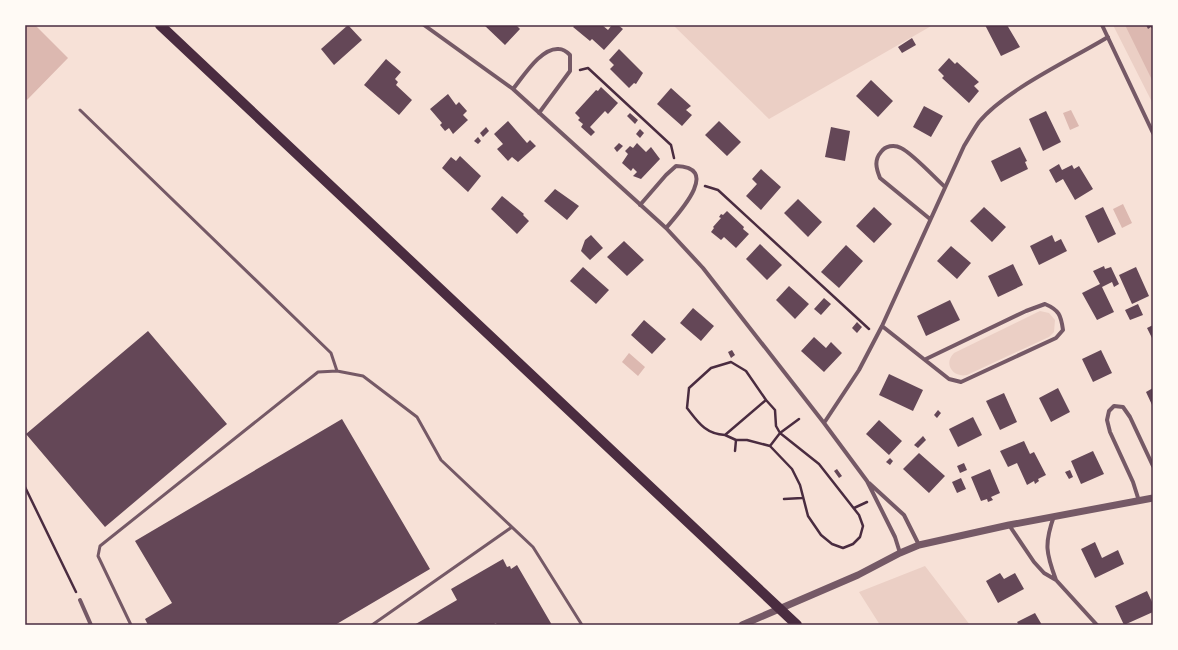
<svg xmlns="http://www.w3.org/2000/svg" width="1178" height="650" viewBox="0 0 1178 650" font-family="Roboto,sans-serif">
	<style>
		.green { fill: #ebcfc5 }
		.water { fill: #dcb8b0 }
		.building { fill: #644757 }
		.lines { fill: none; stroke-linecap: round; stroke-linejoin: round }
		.path { stroke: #4a2c40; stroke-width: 2.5 }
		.service { stroke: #755966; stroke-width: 3 }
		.minor { stroke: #755966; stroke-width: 4 }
		.tertiary { stroke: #755966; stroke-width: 7 }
		.primary { stroke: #4a2c40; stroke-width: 10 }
		.neatline { fill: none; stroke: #4a2c40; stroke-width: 1.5 }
	</style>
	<rect width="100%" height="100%" fill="#f7e1d7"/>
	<path class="green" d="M 673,25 L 933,25 L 769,119 Z
		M 1113,25 L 1153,25 L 1153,104 Z
		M 1040,311 L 1049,313 L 1055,320 L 1054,332 L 1049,337 L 967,375 C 953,378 943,364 954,353 Z
		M 925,566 L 970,625 L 880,625 L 859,592 Z"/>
	<path class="water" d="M 25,25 L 35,25 L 68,58 L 27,100 L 25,98 Z
		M 1125,25 L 1149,25 L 1153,33 L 1153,82 Z
		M 1071,110 L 1079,126 L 1070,130 L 1063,113 Z
		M 1123,204 L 1132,223 L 1122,228 L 1113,209 Z
		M 629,353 L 645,367 L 638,376 L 622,362 Z"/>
	<path class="building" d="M 348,25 L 362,40 L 334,65 L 321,49 Z
		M 484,25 L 516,25 L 520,29 L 505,45 Z
		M 575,25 L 602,25 L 608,30 L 612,25 L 618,25 L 623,29 L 604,50 L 592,39 L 590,41 L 573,27 Z
		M 985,25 L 1007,25 L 1020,47 L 1001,56 Z
		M 1146,25 L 1153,25 L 1153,30 L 1151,27 L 1148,29 Z
		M 912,38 L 916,45 L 902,53 L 898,47 Z
		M 619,49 L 643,73 L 636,84 L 634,83 L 629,88 L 610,69 L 614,65 L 609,60 Z
		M 949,58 L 955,64 L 957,62 L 979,82 L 974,86 L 979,91 L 969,103 L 942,78 L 944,76 L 938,70 Z
		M 386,59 L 401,72 L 395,79 L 398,82 L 396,85 L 412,100 L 399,115 L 364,85 Z
		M 871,80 L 893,101 L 878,117 L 856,96 Z
		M 601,87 L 618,103 L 608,114 L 605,111 L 590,127 L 595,132 L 591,136 L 581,127 L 583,124 L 578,120 L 580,118 L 575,113 L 596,90 L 598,91 Z
		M 671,88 L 691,106 L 686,110 L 692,115 L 682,126 L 657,104 Z
		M 448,94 L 456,105 L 459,102 L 467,111 L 463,115 L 468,120 L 453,134 L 449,128 L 445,131 L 440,125 L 442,123 L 430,109 Z
		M 924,106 L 943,116 L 931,137 L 913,127 Z
		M 1046,111 L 1061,142 L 1043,151 L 1029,119 Z
		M 630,113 L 638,120 L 635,124 L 627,116 Z
		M 508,121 L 527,143 L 530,140 L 536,146 L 518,162 L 512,157 L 508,161 L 497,149 L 503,144 L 494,134 Z
		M 719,121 L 741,142 L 727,156 L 705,135 Z
		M 486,127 L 489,131 L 483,137 L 480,133 Z
		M 831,127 L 850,131 L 845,161 L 825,157 Z
		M 640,129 L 644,133 L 640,138 L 636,134 Z
		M 478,137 L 481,141 L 478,144 L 474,141 Z
		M 619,143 L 623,146 L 617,152 L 614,148 Z
		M 637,143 L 646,152 L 651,147 L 660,159 L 641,179 L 633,176 L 637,172 L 633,168 L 631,171 L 622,163 L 628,154 L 625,151 L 630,146 L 633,148 Z
		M 1020,147 L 1027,161 L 1025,162 L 1028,169 L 1001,182 L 991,161 Z
		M 460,156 L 481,176 L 468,192 L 442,168 L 451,157 L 456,161 Z
		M 1059,164 L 1062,170 L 1072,165 L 1074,169 L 1079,166 L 1093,189 L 1075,200 L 1063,179 L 1056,183 L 1049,170 Z
		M 761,169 L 781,187 L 761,210 L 746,196 L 757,184 L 752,179 Z
		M 555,189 L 579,206 L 567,220 L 544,201 Z
		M 502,196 L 524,214 L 523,215 L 529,221 L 517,234 L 491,209 Z
		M 798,199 L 822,222 L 808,237 L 784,213 Z
		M 874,207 L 892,224 L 874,243 L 856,226 Z
		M 984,207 L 1006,227 L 992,242 L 970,221 Z
		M 1103,207 L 1116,234 L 1098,243 L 1085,216 Z
		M 727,211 L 744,227 L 743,229 L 749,234 L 736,248 L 724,237 L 721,240 L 711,232 L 714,228 L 713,227 L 721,218 L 719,217 L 721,214 L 723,215 Z
		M 591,235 L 603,248 L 590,260 L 581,251 L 585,240 Z
		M 1052,235 L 1055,242 L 1061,239 L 1067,251 L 1039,265 L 1030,246 Z
		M 624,241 L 644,260 L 627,276 L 607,257 Z
		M 760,244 L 782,265 L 767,280 L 746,259 Z
		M 846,245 L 863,261 L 839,288 L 821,272 Z
		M 951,246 L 971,263 L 957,279 L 937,261 Z
		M 1013,264 L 1023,285 L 998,297 L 988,276 Z
		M 1104,266 L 1105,269 L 1111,267 L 1119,284 L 1114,287 L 1112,282 L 1102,287 L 1114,312 L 1097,320 L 1082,293 L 1100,284 L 1093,271 Z
		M 583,267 L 609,290 L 596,304 L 570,281 Z
		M 1136,267 L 1149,296 L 1132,304 L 1119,275 Z
		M 789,286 L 809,304 L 795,319 L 776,300 Z
		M 824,298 L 831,304 L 821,315 L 814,309 Z
		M 950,300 L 960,320 L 926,336 L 917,316 Z
		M 1138,304 L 1143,315 L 1130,320 L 1125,310 Z
		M 693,308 L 714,326 L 701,341 L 680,323 Z
		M 644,320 L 666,339 L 652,354 L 631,335 Z
		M 857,322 L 862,327 L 857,333 L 852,328 Z
		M 1153,325 L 1153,340 L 1147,328 Z
		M 148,331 L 227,424 L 105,527 L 26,434 Z
		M 814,337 L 826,348 L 831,342 L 842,353 L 824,372 L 801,351 Z
		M 732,350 L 735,355 L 731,358 L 728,352 Z
		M 1101,350 L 1112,373 L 1093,382 L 1082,359 Z
		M 889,374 L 923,390 L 913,411 L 879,395 Z
		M 1058,388 L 1070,412 L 1051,422 L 1039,398 Z
		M 1153,388 L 1153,407 L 1146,392 Z
		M 1004,393 L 1017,422 L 1000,430 L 986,401 Z
		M 938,410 L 941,413 L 937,418 L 934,415 Z
		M 973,417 L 982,435 L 958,447 L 949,429 Z
		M 342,419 L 430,569 L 335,625 L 148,625 L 145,619 L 172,603 L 135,541 Z
		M 879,420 L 902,441 L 889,455 L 866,434 Z
		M 923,436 L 926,440 L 918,448 L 914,445 Z
		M 1024,441 L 1030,454 L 1034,452 L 1046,475 L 1038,479 L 1039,481 L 1035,484 L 1034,481 L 1027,485 L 1017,463 L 1008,467 L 1000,451 Z
		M 1093,451 L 1104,474 L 1081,484 L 1071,461 Z
		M 919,453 L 945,476 L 929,493 L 903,469 Z
		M 890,458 L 893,461 L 890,465 L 886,462 Z
		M 964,463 L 967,470 L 960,473 L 957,466 Z
		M 837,469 L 842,476 L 839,478 L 834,471 Z
		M 990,469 L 1000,493 L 991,497 L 993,500 L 988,502 L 987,499 L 981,501 L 971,477 Z
		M 1070,470 L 1073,477 L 1069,479 L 1065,472 Z
		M 961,478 L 966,489 L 957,493 L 952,482 Z
		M 1095,542 L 1102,558 L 1118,550 L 1124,564 L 1095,578 L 1081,549 Z
		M 503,559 L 507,567 L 510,566 L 511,569 L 517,565 L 552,625 L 497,625 L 496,623 L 492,625 L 414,625 L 457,600 L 451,589 Z
		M 1000,573 L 1004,579 L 1015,573 L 1024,589 L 998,603 L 986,581 Z
		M 1147,591 L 1152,602 L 1153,612 L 1124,625 L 1115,606 Z
		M 1035,613 L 1042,625 L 1019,625 L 1017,622 Z"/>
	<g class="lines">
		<path class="path" d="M 580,70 L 588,68 L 671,145 L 674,158
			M 705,186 L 718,190 L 869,329
			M 766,400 L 775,410 L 776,426 L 780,433 L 819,464 L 859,515 L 863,526 L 860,537 L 853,544 L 843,548 L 832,544 L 821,535 L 808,516 L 800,485 L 792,469 L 770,446 L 747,440 L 736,440 L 725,435 Z
			M 725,435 C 705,434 698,422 687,408 L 689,388 L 711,368 L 731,362 L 746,371 L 766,400
			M 770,446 L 780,433 L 799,419
			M 735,451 L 736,440
			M 25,487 L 76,592
			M 784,499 L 802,498
			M 854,508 L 867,502"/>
		<path class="service" d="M 80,110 L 331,353 L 337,371
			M 131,625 L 98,556 L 100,546 L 318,372 L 337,371 L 363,376 L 417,417 L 441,460 L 533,547 L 582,625
			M 372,625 L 512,527"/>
		<path class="minor" d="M 424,25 L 513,89 L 666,228 L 703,268 L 824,423 L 867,481 L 895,537 L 900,553
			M 1102,25 L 1153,133
			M 513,89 C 523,77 541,47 559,49 C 563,49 567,52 570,55 L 570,71 L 539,113
			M 640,205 L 666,175 L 676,166 C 722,167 678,214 666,228
			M 930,219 L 880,178 C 876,168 874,160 881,152 C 885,146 894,144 901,148 C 912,153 934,177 945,187
			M 882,326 L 949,379 L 961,382 L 1056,338 L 1063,330 C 1061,315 1059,310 1045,304 L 1026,311 L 926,359
			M 824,423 L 859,370 L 882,326 L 964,146 C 969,138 974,129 979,122 C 1005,90 1072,59 1108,37
			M 869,483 L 904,515 L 919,545
			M 1139,501 L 1133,482 L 1110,432 L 1107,420 L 1109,411 L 1114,406 L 1123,407 L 1130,417 L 1153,466
			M 1054,516 C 1044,544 1046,553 1056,580
			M 1009,525 L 1034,562 L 1044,573 L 1056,580 L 1097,625
			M 80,600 L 91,625"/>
		<path class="tertiary" d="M 742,625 L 858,575 L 900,553 L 919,545 L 1009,525 L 1153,498"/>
		<path class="primary" d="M 160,25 L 797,625"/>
	</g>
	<rect width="1178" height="650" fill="none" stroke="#fffaf5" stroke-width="52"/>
	<rect x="26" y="26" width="1126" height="598" class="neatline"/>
</svg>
